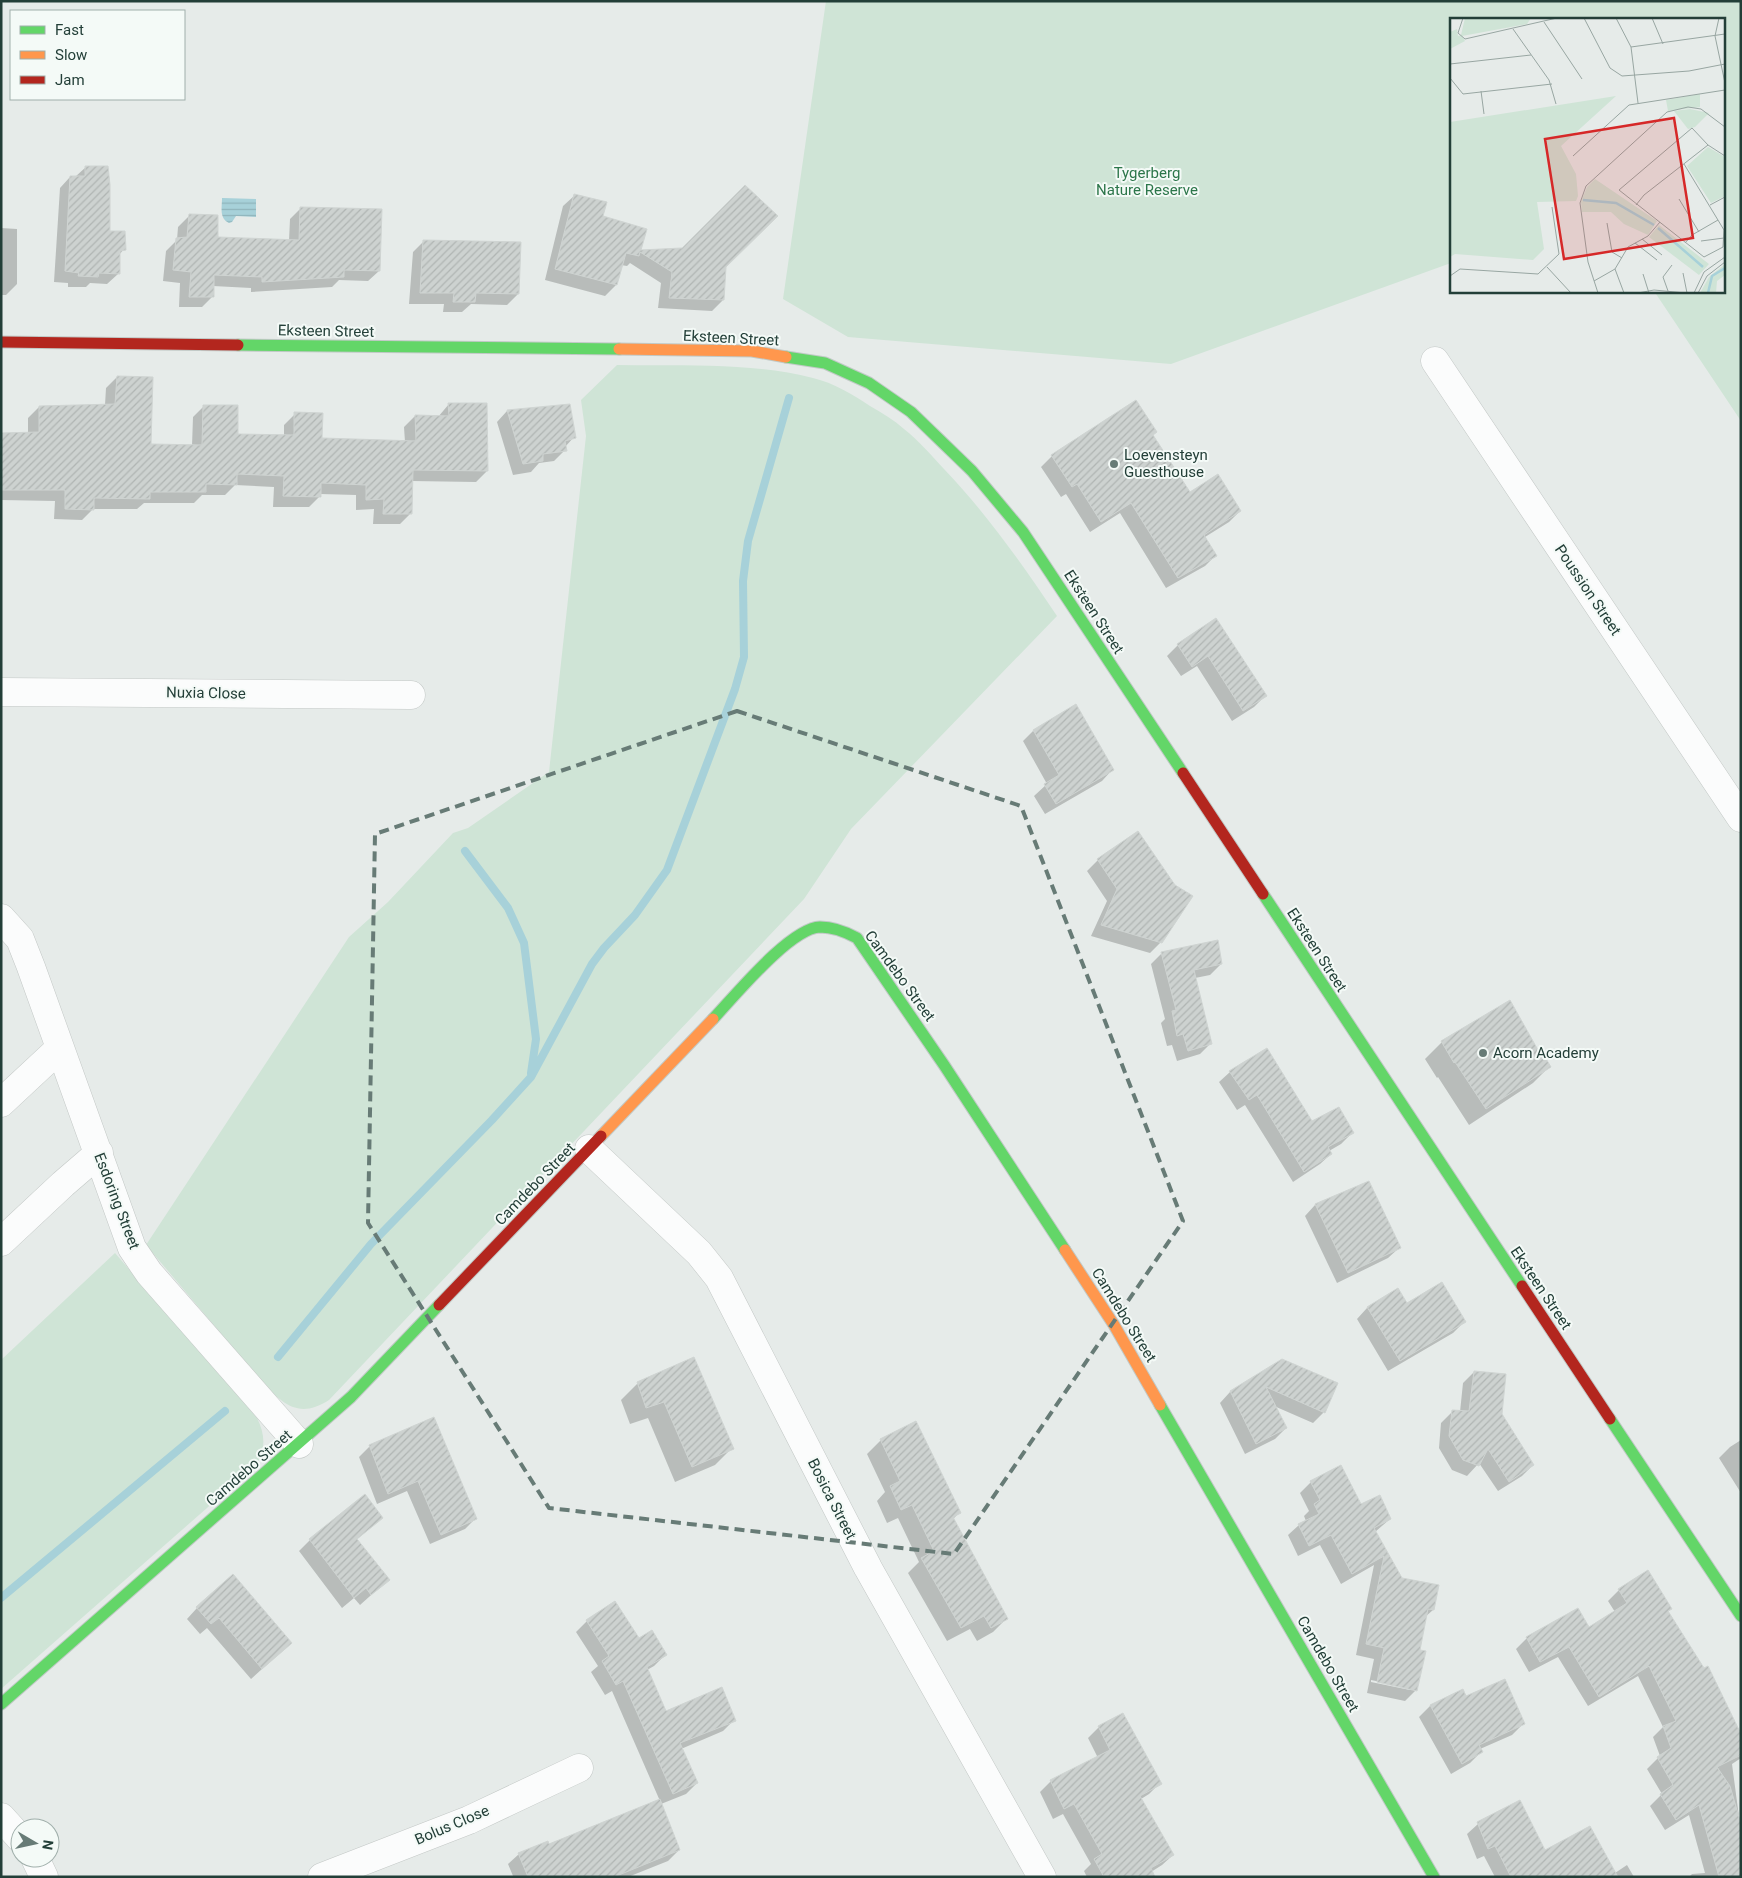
<svg xmlns="http://www.w3.org/2000/svg" width="1742" height="1878" viewBox="0 0 1742 1878" font-family="Roboto,sans-serif">
	<style>
		.green { fill: #cfe4d6 }
		.water { fill: url(#water-rules) }
		.shadow { fill: #0003; fill-rule: evenodd }
		.lines { fill: none; stroke-linecap: round; stroke-linejoin: round }
		.stream { stroke: #a7d1d9; stroke-width: 8 }
		.building { fill: url(#building-hatch); stroke: #cfd4d2 }
		.street-casing { stroke: #c3c8c6; stroke-width: 29 }
		.fast-casing { stroke: #c1c9c6; stroke-width: 13 }
		.slow-casing { stroke: #c1c9c6; stroke-width: 13 }
		.jam-casing { stroke: #c1c9c6; stroke-width: 13 }
		.street { stroke: #fbfcfc; stroke-width: 28 }
		.fast { stroke: #63d668; stroke-width: 11 }
		.slow { stroke: #ff974d; stroke-width: 11 }
		.jam { stroke: #b3261e; stroke-width: 11 }
		.marked { fill: none; stroke: #677b76; stroke-width: 4; stroke-dasharray: 10 6; stroke-linejoin: round }
		.poi-dot { fill: #677b76; stroke: #f4faf7; stroke-width: 2 }
		.labels { text-anchor: middle; dominant-baseline: central; stroke-width: 4; stroke-linejoin: round; paint-order: stroke }
		.park-label { font-size: 15px; fill: #2c764a; stroke: #f4faf7 }
		.street-label { font-size: 15px; fill: #233f38; stroke: #f4faf7 }
		.poi-label { font-size: 15px; fill: #233f38; stroke: #f4faf7; text-anchor: start }
		.inset-river { fill: none; stroke: #a7d1d9; stroke-width: 2.5 }
		.inset-road { fill: none; stroke: #98a6a2; stroke-width: 1 }
		.view { fill: #d62828; fill-opacity: 0.15; stroke: #d62828; stroke-width: 2.5 }
		.inset-edge { fill: none; stroke: #233f38; stroke-width: 2.5 }
	</style>
	<defs>
		<pattern id="water-rules" width="6" height="5" patternUnits="userSpaceOnUse" patternTransform="scale(1.25)"><rect width="6" height="5" fill="#a7d1d9"/><path d="M0 2.5h6" fill="none" stroke="#8fb4bb"/></pattern>
		<pattern id="building-hatch" width="6" height="6" patternUnits="userSpaceOnUse" patternTransform="scale(1.25)"><rect width="6" height="6" fill="#cdd2d0"/><path d="M-1 1l2-2M0 6l6-6M5 7l2-2" fill="none" stroke="#b0b5b3"/></pattern>
	</defs>
	<rect width="100%" height="100%" fill="#e6ebe9"/>
	<path class="green" d="M 826,1 L 1741,1 L 1741,421 L 1654,291 L 1723,291 L 1723,19 L 1451,19 L 1451,263 L 1171,364 L 848,337 L 783,299 Z
		M 617,365 C 681,366 750,362 813,378 C 834,383 852,394 870,406 C 882,413 894,420 904,429 C 919,441 931,455 944,469 C 987,514 1022,564 1057,616 L 851,829 L 804,899 L 329,1400 C 298,1420 282,1403 261,1381 L 146,1245 L 349,937 L 388,902 L 453,833 L 468,828 L 549,772 L 586,436 L 581,400 Z
		M 115,1253 L 257,1418 C 265,1434 266,1448 257,1464 L 1,1689 L 1,1360 Z"/>
	<path class="water" d="M 222,198 L 256,199 L 256,217 L 236,216 L 232,222 L 229,223 C 219,218 222,208 222,198 Z"/>
	<path class="shadow" d="M 86,167 L 108,232 L 124,249 L 119,255 L 118,274 L 107,284 L 90,283 L 86,287 L 68,287 L 68,283 L 54,282 L 60,188 L 70,177 L 75,177 Z
		M 574,196 L 601,217 L 639,252 L 683,249 L 724,267 L 723,300 L 712,311 L 658,308 L 661,283 L 630,263 L 627,266 L 621,265 L 616,285 L 605,296 L 545,280 L 563,206 Z
		M 301,208 L 379,271 L 368,281 L 339,280 L 332,287 L 251,292 L 251,288 L 213,286 L 213,296 L 202,307 L 179,307 L 180,283 L 163,281 L 166,251 L 177,240 L 178,227 L 189,216 L 217,238 L 289,241 L 290,219 Z
		M 1,228 L 17,229 L 17,284 L 6,295 L 1,295 Z
		M 424,241 L 518,294 L 507,305 L 471,304 L 462,312 L 443,312 L 444,304 L 409,304 L 413,252 Z
		M 117,377 L 150,445 L 192,446 L 193,417 L 204,406 L 237,435 L 284,436 L 284,425 L 295,414 L 321,439 L 405,442 L 404,427 L 415,416 L 438,417 L 449,404 L 487,471 L 476,482 L 411,481 L 410,514 L 400,524 L 373,524 L 374,509 L 356,510 L 356,495 L 320,494 L 320,496 L 309,507 L 273,507 L 274,487 L 235,485 L 225,495 L 202,495 L 194,503 L 144,503 L 137,509 L 93,509 L 82,520 L 54,519 L 55,501 L 1,500 L 1,434 L 28,434 L 28,418 L 39,407 L 105,405 L 106,388 Z
		M 1136,401 L 1152,436 L 1190,494 L 1240,511 L 1229,522 L 1205,537 L 1216,555 L 1205,566 L 1166,588 L 1120,513 L 1090,532 L 1066,494 L 1061,497 L 1041,467 L 1052,456 Z
		M 507,411 L 574,437 L 565,447 L 565,450 L 554,461 L 539,463 L 531,472 L 513,475 L 497,422 Z
		M 1216,620 L 1265,696 L 1254,707 L 1232,721 L 1197,666 L 1181,676 L 1167,656 L 1178,645 Z
		M 1033,731 L 1112,770 L 1102,781 L 1045,814 L 1034,796 L 1047,784 L 1023,741 Z
		M 1098,860 L 1161,942 L 1150,953 L 1091,936 L 1107,901 L 1087,871 Z
		M 1162,953 L 1221,964 L 1210,975 L 1195,978 L 1211,1043 L 1200,1054 L 1177,1061 L 1172,1045 L 1167,1046 L 1161,1023 L 1165,1019 L 1151,964 Z
		M 1442,1042 L 1538,1052 L 1549,1067 L 1533,1083 L 1469,1125 L 1438,1077 L 1437,1078 L 1425,1059 Z
		M 1230,1072 L 1312,1123 L 1352,1133 L 1341,1144 L 1329,1151 L 1331,1154 L 1320,1164 L 1293,1182 L 1245,1105 L 1237,1110 L 1219,1082 Z
		M 1315,1205 L 1399,1248 L 1388,1258 L 1337,1283 L 1305,1216 Z
		M 1397,1290 L 1406,1305 L 1464,1322 L 1453,1333 L 1388,1371 L 1357,1319 L 1367,1308 Z
		M 1282,1360 L 1324,1412 L 1313,1423 L 1274,1406 L 1286,1428 L 1275,1439 L 1245,1454 L 1220,1403 L 1230,1392 Z
		M 1474,1372 L 1533,1465 L 1522,1476 L 1498,1491 L 1479,1463 L 1467,1476 L 1452,1470 L 1439,1448 L 1441,1423 L 1452,1412 L 1460,1412 L 1463,1383 Z
		M 638,1383 L 732,1448 L 715,1465 L 675,1482 L 648,1418 L 630,1424 L 621,1400 Z
		M 881,1440 L 959,1513 L 953,1519 L 1007,1618 L 993,1632 L 977,1641 L 970,1629 L 947,1641 L 908,1573 L 919,1562 L 898,1518 L 887,1523 L 877,1501 L 885,1492 L 867,1454 Z
		M 1741,1440 L 1741,1493 L 1719,1458 L 1730,1447 Z
		M 370,1446 L 476,1518 L 465,1529 L 430,1544 L 407,1491 L 377,1504 L 359,1457 Z
		M 1311,1482 L 1390,1519 L 1375,1532 L 1401,1579 L 1433,1610 L 1425,1617 L 1419,1651 L 1416,1690 L 1405,1701 L 1367,1693 L 1374,1659 L 1356,1655 L 1374,1565 L 1341,1584 L 1320,1545 L 1298,1556 L 1288,1535 L 1299,1525 L 1306,1521 L 1304,1516 L 1309,1511 L 1300,1493 ZM 1371,1680 L 1410,1688 L 1410,1690 L 1371,1682 Z
		M 381,1518 L 356,1540 L 388,1580 L 360,1605 L 354,1598 L 342,1608 L 299,1551 L 310,1540 Z
		M 1619,1590 L 1667,1612 L 1741,1737 L 1741,1758 L 1732,1764 L 1741,1832 L 1741,1877 L 1689,1877 L 1692,1874 L 1705,1873 L 1689,1815 L 1665,1830 L 1650,1806 L 1662,1794 L 1647,1769 L 1660,1756 L 1653,1737 L 1663,1727 L 1638,1676 L 1588,1706 L 1558,1657 L 1529,1672 L 1516,1649 L 1527,1638 L 1588,1629 L 1615,1612 L 1608,1601 Z
		M 197,1608 L 291,1643 L 251,1679 L 207,1628 L 200,1634 L 187,1619 Z
		M 587,1621 L 638,1640 L 665,1655 L 654,1666 L 647,1670 L 666,1712 L 734,1720 L 723,1731 L 681,1749 L 697,1783 L 686,1794 L 661,1804 L 679,1850 L 668,1861 L 628,1877 L 511,1877 L 513,1876 L 508,1864 L 519,1854 L 548,1846 L 660,1801 L 612,1691 L 605,1695 L 591,1672 L 598,1666 L 576,1632 Z
		M 1462,1690 L 1466,1698 L 1523,1724 L 1512,1735 L 1480,1749 L 1481,1752 L 1470,1763 L 1451,1774 L 1419,1717 L 1430,1706 Z
		M 1099,1727 L 1160,1783 L 1149,1794 L 1141,1799 L 1173,1855 L 1162,1865 L 1151,1872 L 1154,1877 L 1087,1877 L 1084,1871 L 1091,1864 L 1063,1814 L 1053,1819 L 1040,1792 L 1051,1781 L 1098,1758 L 1088,1738 Z
		M 1478,1824 L 1544,1852 L 1615,1873 L 1627,1865 L 1634,1877 L 1495,1877 L 1484,1856 L 1477,1859 L 1467,1834 Z"/>
	<g class="lines">
		<path class="stream" d="M 465,851 L 508,908 L 524,943 L 536,1039 L 531,1073
			M 278,1357 L 371,1244 L 492,1120 L 531,1077 L 592,964 L 604,948 L 635,915 L 667,870 L 735,689 L 744,657 L 743,581 L 748,541 L 789,398
			M 1,1598 L 225,1411"/>
	</g>
	<path class="building" d="M 85,166 L 108,166 L 110,185 L 110,231 L 125,231 L 126,250 L 120,251 L 120,274 L 99,273 L 98,277 L 78,276 L 79,273 L 65,271 L 70,176 L 85,176 Z
		M 745,185 L 778,216 L 726,267 L 724,300 L 669,298 L 672,272 L 640,252 L 639,256 L 626,253 L 617,285 L 555,269 L 574,194 L 607,202 L 603,216 L 647,229 L 641,250 L 682,248 Z
		M 300,207 L 382,209 L 380,271 L 344,270 L 344,277 L 262,282 L 262,277 L 214,275 L 214,297 L 189,297 L 191,272 L 173,270 L 176,238 L 187,237 L 189,214 L 218,215 L 218,237 L 299,240 Z
		M 423,240 L 521,242 L 519,294 L 476,293 L 475,302 L 453,302 L 454,293 L 420,293 Z
		M 117,376 L 153,377 L 151,444 L 202,445 L 203,405 L 238,405 L 238,434 L 294,435 L 294,412 L 323,413 L 322,438 L 416,441 L 415,415 L 449,416 L 448,403 L 487,403 L 488,471 L 413,470 L 412,514 L 383,514 L 384,499 L 366,500 L 366,485 L 321,483 L 321,497 L 283,496 L 284,476 L 237,474 L 237,485 L 206,484 L 206,492 L 150,492 L 150,499 L 94,498 L 94,510 L 65,509 L 65,490 L 1,490 L 1,433 L 39,432 L 39,406 L 115,404 Z
		M 1136,400 L 1157,432 L 1153,435 L 1190,492 L 1218,474 L 1241,511 L 1204,535 L 1217,556 L 1178,578 L 1131,503 L 1101,522 L 1077,484 L 1072,487 L 1051,455 Z
		M 570,404 L 576,438 L 565,441 L 567,451 L 543,454 L 543,461 L 523,464 L 507,410 Z
		M 1216,618 L 1267,696 L 1243,711 L 1208,656 L 1192,667 L 1177,644 Z
		M 1076,704 L 1114,770 L 1056,804 L 1044,784 L 1059,775 L 1033,730 Z
		M 1138,831 L 1175,885 L 1193,896 L 1162,943 L 1101,925 L 1117,889 L 1097,859 Z
		M 1218,940 L 1222,964 L 1194,970 L 1212,1044 L 1188,1051 L 1183,1034 L 1177,1036 L 1172,1011 L 1176,1010 L 1161,952 Z
		M 1510,1000 L 1538,1050 L 1540,1049 L 1551,1067 L 1486,1109 L 1455,1062 L 1454,1063 L 1441,1041 Z
		M 1267,1048 L 1312,1121 L 1339,1107 L 1354,1133 L 1328,1147 L 1332,1154 L 1304,1172 L 1257,1095 L 1249,1100 L 1229,1071 Z
		M 1369,1181 L 1401,1248 L 1348,1273 L 1315,1204 Z
		M 1442,1282 L 1466,1322 L 1400,1361 L 1367,1307 L 1398,1288 L 1407,1303 Z
		M 694,1357 L 734,1449 L 692,1467 L 664,1402 L 646,1408 L 637,1382 Z
		M 1282,1359 L 1338,1383 L 1325,1413 L 1266,1387 L 1287,1428 L 1256,1444 L 1230,1391 Z
		M 1474,1371 L 1506,1374 L 1502,1414 L 1534,1465 L 1509,1482 L 1488,1449 L 1479,1466 L 1463,1460 L 1449,1436 L 1452,1410 L 1469,1411 Z
		M 434,1417 L 477,1519 L 441,1535 L 418,1481 L 388,1494 L 369,1445 Z
		M 916,1421 L 961,1513 L 953,1517 L 1008,1619 L 991,1628 L 984,1616 L 961,1628 L 921,1558 L 934,1551 L 912,1505 L 901,1510 L 890,1486 L 900,1481 L 880,1439 Z
		M 1341,1465 L 1361,1504 L 1380,1495 L 1391,1519 L 1374,1528 L 1402,1578 L 1439,1585 L 1434,1610 L 1428,1609 L 1420,1650 L 1426,1651 L 1417,1691 L 1377,1682 L 1384,1648 L 1366,1644 L 1384,1556 L 1352,1574 L 1331,1535 L 1309,1546 L 1298,1524 L 1319,1514 L 1314,1504 L 1320,1500 L 1310,1481 Z
		M 365,1494 L 383,1518 L 357,1539 L 390,1580 L 371,1595 L 366,1588 L 354,1598 L 309,1539 Z
		M 1648,1570 L 1672,1609 L 1668,1611 L 1704,1668 L 1708,1666 L 1741,1734 L 1741,1755 L 1717,1767 L 1730,1786 L 1741,1824 L 1741,1877 L 1719,1877 L 1699,1805 L 1676,1820 L 1660,1794 L 1673,1785 L 1657,1757 L 1671,1748 L 1663,1726 L 1676,1721 L 1649,1666 L 1599,1697 L 1569,1647 L 1540,1662 L 1526,1637 L 1578,1608 L 1589,1627 L 1627,1603 L 1618,1589 Z
		M 233,1574 L 292,1643 L 262,1669 L 219,1618 L 211,1624 L 196,1607 Z
		M 615,1601 L 639,1638 L 652,1630 L 667,1655 L 647,1667 L 666,1711 L 722,1687 L 736,1721 L 680,1743 L 698,1783 L 673,1794 L 623,1681 L 616,1685 L 602,1661 L 609,1656 L 586,1620 Z
		M 1505,1679 L 1525,1724 L 1479,1745 L 1483,1752 L 1462,1764 L 1430,1705 L 1463,1689 L 1466,1696 Z
		M 1123,1713 L 1162,1784 L 1140,1796 L 1174,1855 L 1151,1868 L 1155,1877 L 1104,1877 L 1094,1859 L 1102,1854 L 1074,1804 L 1064,1809 L 1050,1780 L 1110,1750 L 1098,1726 Z
		M 660,1799 L 680,1850 L 614,1877 L 528,1877 L 518,1853 L 548,1841 L 549,1844 Z
		M 1520,1800 L 1545,1850 L 1590,1826 L 1618,1877 L 1511,1877 L 1495,1846 L 1488,1849 L 1477,1822 Z"/>
	<g class="lines">
		<defs>
			<path id="street" d="M 1435,361 L 1741,818
				M 1,692 L 411,695
				M 1,918 L 20,939 L 31,967 L 132,1248 L 149,1273 L 299,1444
				M 1,1103 L 60,1048
				M 589,1149 L 699,1253 L 719,1278 L 868,1568 L 1042,1877
				M 1,1242 L 63,1184 L 99,1153
				M 1,1817 L 20,1838
				M 35,1858 L 44,1877
				M 322,1877 L 469,1820 L 579,1768"/>
			<path id="fast" d="M 238,345 L 619,349
				M 786,357 L 825,363 L 869,383 L 911,412 L 972,471 L 1023,532 L 1183,773
				M 1263,894 L 1522,1286
				M 713,1019 C 734,997 790,928 820,927 C 834,927 846,932 857,938 L 944,1065 L 1065,1250
				M 1160,1405 L 1434,1877
				M 1610,1419 L 1741,1616
				M 1,1704 L 351,1397 L 439,1305"/>
			<path id="slow" d="M 619,349 L 752,351 L 786,357
				M 601,1136 L 713,1019
				M 1065,1250 L 1114,1325 L 1160,1405"/>
			<path id="jam" d="M 1,342 L 238,345
				M 1183,773 L 1263,894
				M 1522,1286 L 1610,1419
				M 439,1305 L 601,1136"/>
		</defs>
		<use href="#street" class="street-casing"/>
		<use href="#fast" class="fast-casing"/>
		<use href="#slow" class="slow-casing"/>
		<use href="#jam" class="jam-casing"/>
		<use href="#street" class="street"/>
		<use href="#fast" class="fast"/>
		<use href="#slow" class="slow"/>
		<use href="#jam" class="jam"/>
	</g>
	<path class="marked" d="M 737,711 L 1021,806 L 1183,1221 L 954,1554 L 549,1508 L 368,1223 L 375,834 Z"/>
	<g class="poi-dot">
		<circle cx="1114" cy="464" r="5"/>
		<circle cx="1483" cy="1053" r="5"/>
	</g>
	<g class="labels">
		<g class="park-label">
			<text x="1147" y="173">Tygerberg<tspan x="1147" dy="17">Nature Reserve</tspan></text>
		</g>
		<g class="street-label">
			<text transform="translate(326 331) rotate(1)">Eksteen Street</text>
			<text transform="translate(731 338) rotate(3)">Eksteen Street</text>
			<text transform="translate(1588 590) rotate(56)">Poussion Street</text>
			<text transform="translate(1094 612) rotate(57)">Eksteen Street</text>
			<text transform="translate(206 693) rotate(1)">Nuxia Close</text>
			<text transform="translate(1317 950) rotate(57)">Eksteen Street</text>
			<text transform="translate(900 976) rotate(54)">Camdebo Street</text>
			<text transform="translate(535 1184) rotate(-46)">Camdebo Street</text>
			<text transform="translate(117 1201) rotate(69)">Esdoring Street</text>
			<text transform="translate(1541 1288) rotate(56)">Eksteen Street</text>
			<text transform="translate(1124 1315) rotate(58)">Camdebo Street</text>
			<text transform="translate(249 1468) rotate(-41)">Camdebo Street</text>
			<text transform="translate(832 1499) rotate(63)">Bosica Street</text>
			<text transform="translate(1328 1664) rotate(60)">Camdebo Street</text>
			<text transform="translate(452 1825) rotate(-23)">Bolus Close</text>
		</g>
		<g class="poi-label">
			<text x="1124" y="455">Loevensteyn<tspan x="1124" dy="17">Guesthouse</tspan></text>
			<text x="1493" y="1053">Acorn Academy</text>
		</g>
	</g>
	<g transform="translate(1450 18)">
		<rect width="275" height="275" fill="#e6ebe9"/>
		<path d="M 240,91 L 259,95 L 245,109 L 238,111 L 224,93 Z" fill="#cfe4d6"/>
		<path d="M 15,0 L 81,0 L 77,6 L 12,18 L 15,23 L 0,31 L 0,14 L 7,11 L 8,18 L 11,17 ZM 250,76 L 250,89 L 218,93 L 216,82 ZM 166,78 L 111,128 L 126,156 L 128,178 L 126,183 L 87,184 L 94,231 L 83,242 L 5,236 L 0,239 L 0,104 ZM 258,129 L 275,139 L 275,178 L 261,185 L 237,148 ZM 145,161 L 207,203 L 198,217 L 174,206 L 161,194 L 132,194 L 131,184 L 137,169 ZM 209,207 L 259,246 L 249,257 L 199,219 ZM 275,246 L 275,257 L 267,263 L 266,275 L 250,275 L 259,259 Z" fill="#cfe4d6"/>
		<path class="inset-river" d="M 133,182 L 166,185 L 204,207M 208,210 L 253,249M 258,275 L 262,258 L 275,250"/>
		<path class="inset-road" d="M 13,0 L 8,15 L 15,21 L 107,0M 134,0 L 160,50 L 172,58 L 239,53 L 275,46M 146,0 L 162,0M 166,0 L 181,29 L 188,85M 202,0 L 213,26M 269,0 L 265,18 L 275,65M 94,4 L 132,61M 63,11 L 99,62 L 106,86M 181,29 L 275,16M 0,46 L 81,37M 0,60 L 13,76 L 102,66M 31,73 L 34,96M 123,138 L 179,87 L 275,72M 234,146 L 274,212 L 273,229 L 254,239 L 169,172 L 242,110 L 258,127 L 275,138M 229,181 L 249,214M 186,187 L 194,177 L 258,127M 260,187 L 275,179M 157,205 L 162,234 L 172,240M 192,221 L 212,237M 251,223 L 274,220M 185,225 L 207,242M 235,225 L 242,217 L 268,202M 97,249 L 121,275M 165,251 L 174,275M 233,255 L 237,275M 193,256 L 199,275M 0,258 L 10,251 L 88,256 L 109,236 L 102,189M 144,263 L 165,251 L 178,229 L 198,218 L 210,204M 218,273 L 213,259 L 222,247M 148,275 L 138,244 L 130,185 L 136,168 L 217,94 L 238,89 L 251,91 L 275,109M 188,275 L 204,272 L 236,275M 244,275 L 254,254 L 275,239M 248,275 L 257,258 L 275,244"/>
		<path class="view" d="M 224,100 L 243,220 L 114,241 L 95,121 Z"/>
		<rect width="275" height="275" class="inset-edge"/>
	</g>
	<rect width="1742" height="1878" fill="none" stroke="#233f38" stroke-width="5"/>
	<rect x="10" y="10" width="175" height="90" fill="#f4faf7" stroke="#a0afab"/>
	<rect x="20" y="26" width="25" height="8" fill="#63d668" stroke="#a0afab"/>
	<text x="55" y="35" font-size="15" fill="#233f38">Fast</text>
	<rect x="20" y="51" width="25" height="8" fill="#ff974d" stroke="#a0afab"/>
	<text x="55" y="60" font-size="15" fill="#233f38">Slow</text>
	<rect x="20" y="76" width="25" height="8" fill="#b3261e" stroke="#a0afab"/>
	<text x="55" y="85" font-size="15" fill="#233f38">Jam</text>
	<g transform="translate(35 1843) rotate(99)"><circle r="24" fill="#f4faf7" stroke="#a0afab"/>
	<path d="M0-4L9 19L0 12L-9 19Z" fill="#677b76"/>
	<text y="-8" font-size="14" font-weight="bold" text-anchor="middle" fill="#233f38">N</text>
	</g>
</svg>
